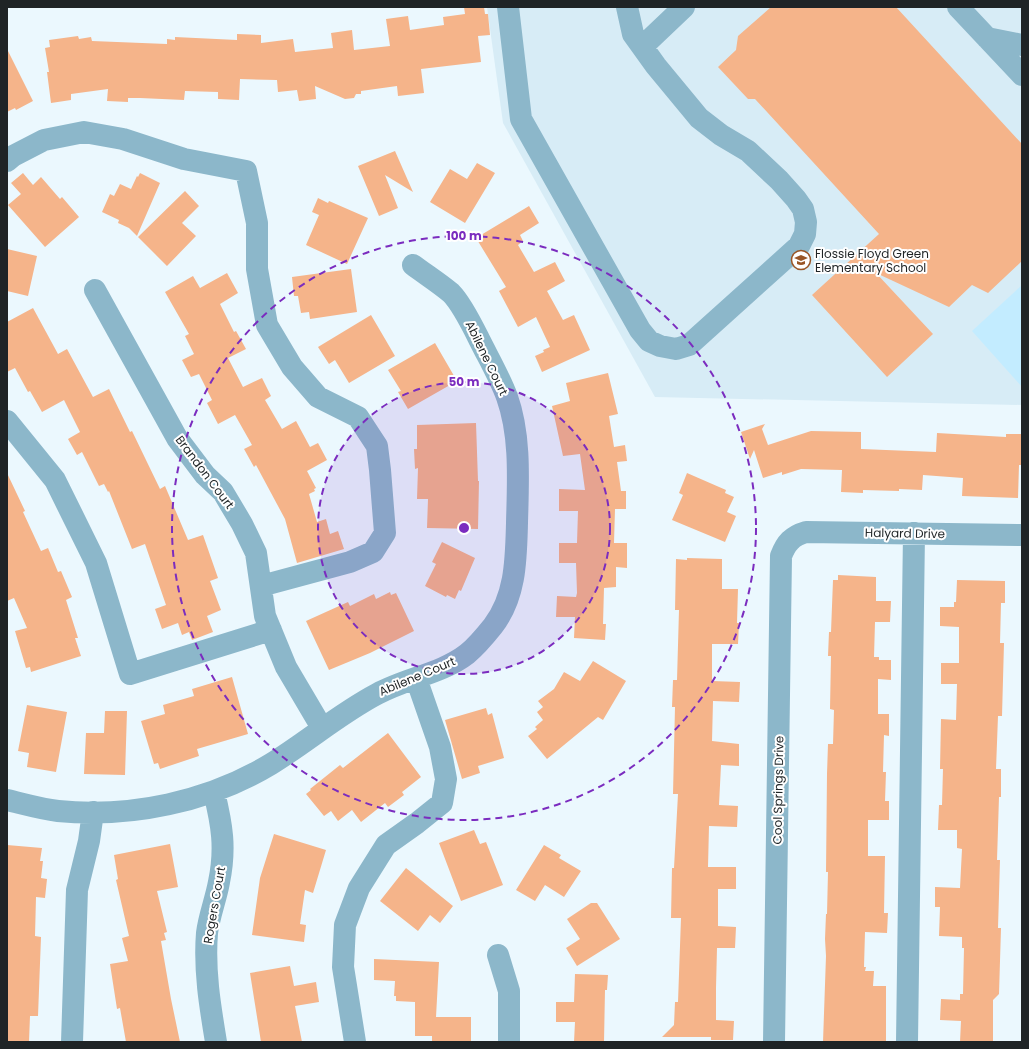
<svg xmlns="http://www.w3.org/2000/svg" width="1029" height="1049" viewBox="0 0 1029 1049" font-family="Poppins,sans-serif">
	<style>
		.built { fill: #d7ecf6 }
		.green { fill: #c3ecff }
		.building { fill: #f5b48a }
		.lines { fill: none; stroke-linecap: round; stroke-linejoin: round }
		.minor { stroke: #8cb7ca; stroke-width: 22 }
		.ring { fill: none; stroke: #7b2cbf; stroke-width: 2; stroke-dasharray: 7 5 }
		.labels { text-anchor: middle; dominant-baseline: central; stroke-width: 4; stroke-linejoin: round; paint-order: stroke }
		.poi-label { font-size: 12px; fill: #1f2426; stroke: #fff; text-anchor: start }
		.street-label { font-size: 12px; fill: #1f2426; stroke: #fff }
		.centre { fill: #7b2cbf; stroke: #fff; stroke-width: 2 }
		.ring-label { font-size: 12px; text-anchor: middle; font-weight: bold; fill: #7b2cbf; stroke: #fff; stroke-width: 4; stroke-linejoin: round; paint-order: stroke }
	</style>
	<rect width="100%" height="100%" fill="#ebf8fe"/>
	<path class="built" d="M 487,7 L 1022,7 L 1022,405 L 655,397 L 503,123 Z"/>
	<path class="green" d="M 1022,285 L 1022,387 L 972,331 Z"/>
	<path class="building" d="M 464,7 L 484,7 L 485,14 L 488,14 L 490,35 L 478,36 L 481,62 L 421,69 L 424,93 L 398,96 L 397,86 L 361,91 L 361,94 L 356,94 L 354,98 L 345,99 L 315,86 L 316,99 L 299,101 L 297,90 L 278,92 L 277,80 L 240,79 L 239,100 L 218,99 L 218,92 L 185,91 L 184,100 L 140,98 L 128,98 L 128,102 L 107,101 L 108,89 L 71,94 L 71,100 L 51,103 L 47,72 L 49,72 L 45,48 L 50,47 L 49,40 L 78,36 L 79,39 L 91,37 L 92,41 L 167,44 L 167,39 L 175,40 L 175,37 L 237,40 L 237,34 L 261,35 L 261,43 L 293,39 L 295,52 L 333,48 L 331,33 L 352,30 L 354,50 L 390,46 L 386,19 L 408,16 L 410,30 L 444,25 L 443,17 L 465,14 Z
		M 771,7 L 896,7 L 1022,144 L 1022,261 L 988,293 L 972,285 L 949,307 L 876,273 L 933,334 L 887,377 L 812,295 L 879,234 L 755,99 L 748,99 L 718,67 L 736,50 L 738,36 Z
		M 7,49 L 33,101 L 16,110 L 15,108 L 7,112 Z
		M 395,151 L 413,192 L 385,175 L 398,208 L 379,216 L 358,166 Z
		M 477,163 L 495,173 L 465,223 L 430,202 L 450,169 L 467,179 Z
		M 23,173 L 33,185 L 41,177 L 60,199 L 62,197 L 79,217 L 45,247 L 8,205 L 21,194 L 11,183 Z
		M 140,173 L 160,183 L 137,236 L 129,228 L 118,223 L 119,220 L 102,212 L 110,194 L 114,196 L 120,184 L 131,189 L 137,176 L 138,177 Z
		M 185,191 L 199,206 L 182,223 L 196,236 L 167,266 L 138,237 Z
		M 318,198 L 328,203 L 329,201 L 368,218 L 347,264 L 306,245 L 319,215 L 312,212 Z
		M 529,206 L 539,223 L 520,235 L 523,241 L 518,245 L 534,272 L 555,262 L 565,281 L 547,291 L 563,320 L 574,315 L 590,350 L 542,372 L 535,356 L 544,352 L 543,350 L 550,347 L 536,317 L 518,327 L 499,291 L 506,287 L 476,238 Z
		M 7,249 L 37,256 L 28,296 L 7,291 Z
		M 351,269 L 357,312 L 310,319 L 309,312 L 301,313 L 298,296 L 294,296 L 292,277 Z
		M 227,273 L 238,293 L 220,304 L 234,332 L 236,331 L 246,349 L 228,358 L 243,387 L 262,378 L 271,396 L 265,400 L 282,429 L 296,421 L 310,447 L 318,443 L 327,460 L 307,471 L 316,488 L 314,489 L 315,491 L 309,494 L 317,522 L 326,519 L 330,534 L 338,531 L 344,549 L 297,563 L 285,519 L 256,465 L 254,467 L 244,449 L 252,445 L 235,415 L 218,424 L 207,403 L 212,400 L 199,374 L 191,377 L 182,360 L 194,354 L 185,336 L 189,334 L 165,292 L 193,276 L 200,288 Z
		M 33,308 L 58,354 L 67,349 L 93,397 L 109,389 L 130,432 L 132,431 L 160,489 L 165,486 L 188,540 L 203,535 L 218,578 L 210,581 L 221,610 L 207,616 L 213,632 L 192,640 L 189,632 L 182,635 L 178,623 L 162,629 L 155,609 L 166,605 L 145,544 L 132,549 L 109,491 L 108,492 L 104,484 L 99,486 L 82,452 L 77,455 L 68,439 L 80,432 L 64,400 L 42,412 L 30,391 L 28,392 L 15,368 L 7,372 L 7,322 Z
		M 371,315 L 395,356 L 349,383 L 335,360 L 329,364 L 318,347 Z
		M 435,343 L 457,381 L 408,409 L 398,392 L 401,391 L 388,370 Z
		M 608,373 L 618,414 L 609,416 L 614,447 L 625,445 L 627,461 L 617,462 L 621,491 L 626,491 L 626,509 L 615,509 L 614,543 L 627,543 L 627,568 L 616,567 L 616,587 L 604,588 L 603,624 L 606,624 L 605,640 L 574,638 L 575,617 L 556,617 L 557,596 L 576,597 L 577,593 L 576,563 L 559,563 L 559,543 L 577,543 L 578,511 L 559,511 L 559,489 L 585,490 L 580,454 L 563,456 L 552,406 L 570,401 L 566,383 Z
		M 476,423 L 478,481 L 479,481 L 478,529 L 427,528 L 428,499 L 417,499 L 418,468 L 415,469 L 414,449 L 417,449 L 417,425 Z
		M 765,424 L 762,429 L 768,445 L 811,431 L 861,432 L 861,449 L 936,452 L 937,433 L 1006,437 L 1006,434 L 1022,434 L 1022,465 L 1019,465 L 1018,498 L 962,496 L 963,478 L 923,475 L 922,490 L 899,489 L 899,491 L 863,490 L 863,493 L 841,492 L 842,470 L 801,469 L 782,475 L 782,472 L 763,478 L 754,450 L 750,459 L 741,432 Z
		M 7,473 L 25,511 L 23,512 L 41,551 L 48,548 L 58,572 L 61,571 L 72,597 L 66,600 L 78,638 L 75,638 L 81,656 L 31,672 L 30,667 L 26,668 L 15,631 L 27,628 L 14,598 L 7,601 Z
		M 687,473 L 726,490 L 725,493 L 734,497 L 727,512 L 736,516 L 725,542 L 672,520 L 683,495 L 679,493 Z
		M 442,542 L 475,558 L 461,591 L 459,590 L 455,599 L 447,595 L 446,597 L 425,586 L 436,564 L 432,562 Z
		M 687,558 L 722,559 L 722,589 L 738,589 L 737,623 L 739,623 L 738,644 L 712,644 L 712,681 L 740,682 L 739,702 L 713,701 L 712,741 L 739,744 L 739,766 L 721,765 L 719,805 L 738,806 L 737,827 L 709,826 L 708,867 L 736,867 L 736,889 L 718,889 L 718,926 L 736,927 L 735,948 L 717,948 L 716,988 L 716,1020 L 734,1021 L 733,1040 L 711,1040 L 711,1037 L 662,1037 L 674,1025 L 675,1002 L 678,1002 L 681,918 L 671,918 L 672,868 L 674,868 L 678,794 L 673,794 L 675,707 L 672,707 L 673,680 L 677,680 L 679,610 L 675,610 L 676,559 L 687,560 Z
		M 838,575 L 876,577 L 876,601 L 891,601 L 890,622 L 875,622 L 874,657 L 879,657 L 879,660 L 891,660 L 891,680 L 878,679 L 878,714 L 889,714 L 889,736 L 884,735 L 883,772 L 886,772 L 885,801 L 889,801 L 889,820 L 868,820 L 868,856 L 885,856 L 884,913 L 888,913 L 887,933 L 865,932 L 864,967 L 866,967 L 865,971 L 874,971 L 873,986 L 886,986 L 886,1042 L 823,1042 L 826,956 L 825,939 L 826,914 L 827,914 L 828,872 L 826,872 L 827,774 L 828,744 L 833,744 L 834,710 L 830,709 L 831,656 L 828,656 L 829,632 L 831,632 L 833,580 L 838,580 Z
		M 957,580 L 1005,581 L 1005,603 L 1001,603 L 1000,643 L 1004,643 L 1002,716 L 998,716 L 996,769 L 1001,769 L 1001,797 L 999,797 L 997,860 L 1000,860 L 998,928 L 1001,928 L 999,994 L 993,1000 L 993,1042 L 960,1042 L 961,1021 L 940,1020 L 941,999 L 960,1000 L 960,994 L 963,994 L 964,948 L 962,948 L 962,937 L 939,936 L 940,907 L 935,907 L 935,887 L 960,888 L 962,849 L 957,848 L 957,830 L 938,830 L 939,805 L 942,805 L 943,769 L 940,769 L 941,719 L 956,720 L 957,684 L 941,684 L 941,663 L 959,663 L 959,627 L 940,626 L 940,607 L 954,607 L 954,602 L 956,602 Z
		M 390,592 L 391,595 L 396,593 L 414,631 L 370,653 L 329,670 L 306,621 L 348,602 L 350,606 L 374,594 L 376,599 Z
		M 593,661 L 626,681 L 603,720 L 598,717 L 547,759 L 528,736 L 537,729 L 535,727 L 543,720 L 537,712 L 543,707 L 538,701 L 554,689 L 564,672 L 580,681 Z
		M 232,677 L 248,734 L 197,749 L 199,756 L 160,769 L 158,763 L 154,764 L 141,721 L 165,714 L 163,705 L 194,696 L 192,689 Z
		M 27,705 L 67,712 L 56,772 L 27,767 L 29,753 L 18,751 Z
		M 486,708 L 488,715 L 492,713 L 504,758 L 478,766 L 480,773 L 462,779 L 445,720 Z
		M 105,711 L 127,711 L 125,775 L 84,774 L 86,733 L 104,733 Z
		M 388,733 L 421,777 L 402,792 L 404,795 L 388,807 L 385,803 L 361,822 L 352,810 L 338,821 L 331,811 L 324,816 L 306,794 L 311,790 L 310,789 L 340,765 L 343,768 Z
		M 474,830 L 480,844 L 486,842 L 503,885 L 461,901 L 439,843 Z
		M 274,834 L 326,850 L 313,893 L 305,890 L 300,924 L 306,925 L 304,942 L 252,935 L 260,878 Z
		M 170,844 L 178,887 L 157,891 L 167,932 L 164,933 L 166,940 L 161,941 L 171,999 L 180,1042 L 126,1042 L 120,1008 L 117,1009 L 110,964 L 128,961 L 122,938 L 129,936 L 116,880 L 118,879 L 114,855 Z
		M 7,845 L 42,848 L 40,861 L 43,861 L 41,878 L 47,879 L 45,898 L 36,897 L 35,936 L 41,937 L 38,1016 L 30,1016 L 29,1042 L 7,1042 Z
		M 544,845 L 561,855 L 559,858 L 581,871 L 564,897 L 545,885 L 535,901 L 516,890 Z
		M 406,868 L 453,906 L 440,923 L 430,915 L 418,931 L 380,901 Z
		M 591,903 L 597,903 L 620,939 L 577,966 L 566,948 L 580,939 L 567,919 Z
		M 374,959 L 439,962 L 436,1017 L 471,1017 L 471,1042 L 432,1042 L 432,1036 L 415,1036 L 415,1002 L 396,1001 L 396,996 L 394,996 L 395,981 L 374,980 Z
		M 290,966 L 294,986 L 316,982 L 319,1002 L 295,1006 L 302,1042 L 261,1042 L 250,973 Z
		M 575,974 L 608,975 L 607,990 L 605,990 L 604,1042 L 574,1042 L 575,1022 L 556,1022 L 556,1002 L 574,1002 Z"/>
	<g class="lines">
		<path class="minor" d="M 508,7 L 521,119 L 640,330 L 649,341 L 660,346 L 676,349 L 689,345 L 799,246 L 805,234 L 806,222 L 803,209 L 796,199 L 779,180 L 748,151 L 721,135 L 699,118 L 656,66 L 633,34 L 627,7
			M 958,7 L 1022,75
			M 987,38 L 1022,45
			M 643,46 L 684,7
			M 7,161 L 13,156 L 44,140 L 84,132 L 123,139 L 184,159 L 246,171 L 257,223 L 257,269 L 267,325 L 292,367 L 318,397 L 358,417 L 377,446 L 380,470 L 385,533 L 373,552 L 350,562 L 261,586
			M 95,290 L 177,438 L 205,475 L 223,492 L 242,524 L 256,553 L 265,616 L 286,667 L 322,728
			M 7,421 L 55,480 L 96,563 L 130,674 L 271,630
			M 214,792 C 222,825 226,848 219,882 C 216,899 209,916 207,933 C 204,970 210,1006 216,1042
			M 7,800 C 24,804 41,809 58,811 C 131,818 208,802 271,764 C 307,742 339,714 377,694 C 406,678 441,674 467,654 C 477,646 485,636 493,626 C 516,596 516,559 517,523 C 518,482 521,436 507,397 C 500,378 489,359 480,341 C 473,327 462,304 451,293 C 439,283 425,274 413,265
			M 498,955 L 509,991 L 509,1042
			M 72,1042 L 77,890 L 89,841 L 93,812
			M 355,1042 L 343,967 L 345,925 L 359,888 L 386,845 L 417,823 L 442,803 L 446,779 L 440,747 L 416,678
			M 774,1042 L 781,556 C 786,543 792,536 806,532 L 1022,535
			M 907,1042 L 914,533"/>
	</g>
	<circle cx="464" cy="528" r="146" fill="#7b2cbf" fill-opacity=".12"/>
	<g class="ring">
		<circle cx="464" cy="528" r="146"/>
		<circle cx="464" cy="528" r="292"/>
	</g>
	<defs>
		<symbol id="school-ring" viewBox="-11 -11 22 22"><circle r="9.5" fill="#fff" stroke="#995526" stroke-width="1.5"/><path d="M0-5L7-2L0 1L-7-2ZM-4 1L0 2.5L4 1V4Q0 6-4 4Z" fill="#995526"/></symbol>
	</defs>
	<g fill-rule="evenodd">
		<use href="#school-ring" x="790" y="249" width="22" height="22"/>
	</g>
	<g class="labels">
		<g class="poi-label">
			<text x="815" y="253">Flossie Floyd Green<tspan x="815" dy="14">Elementary School</tspan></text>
		</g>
		<g class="street-label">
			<text transform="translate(487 358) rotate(64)">Abilene Court</text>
			<text transform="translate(205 472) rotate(53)">Brandon Court</text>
			<text transform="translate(905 533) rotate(1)">Halyard Drive</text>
			<text transform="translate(417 676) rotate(-23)">Abilene Court</text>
			<text transform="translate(778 790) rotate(-89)">Cool Springs Drive</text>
			<text transform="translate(214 905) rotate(-80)">Rogers Court</text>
		</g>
	</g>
	<circle cx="464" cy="528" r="6" class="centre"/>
	<g class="ring-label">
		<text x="464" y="240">100 m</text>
		<text x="464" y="386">50 m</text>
	</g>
	<rect width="1029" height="1049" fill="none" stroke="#1f2426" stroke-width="16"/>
</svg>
